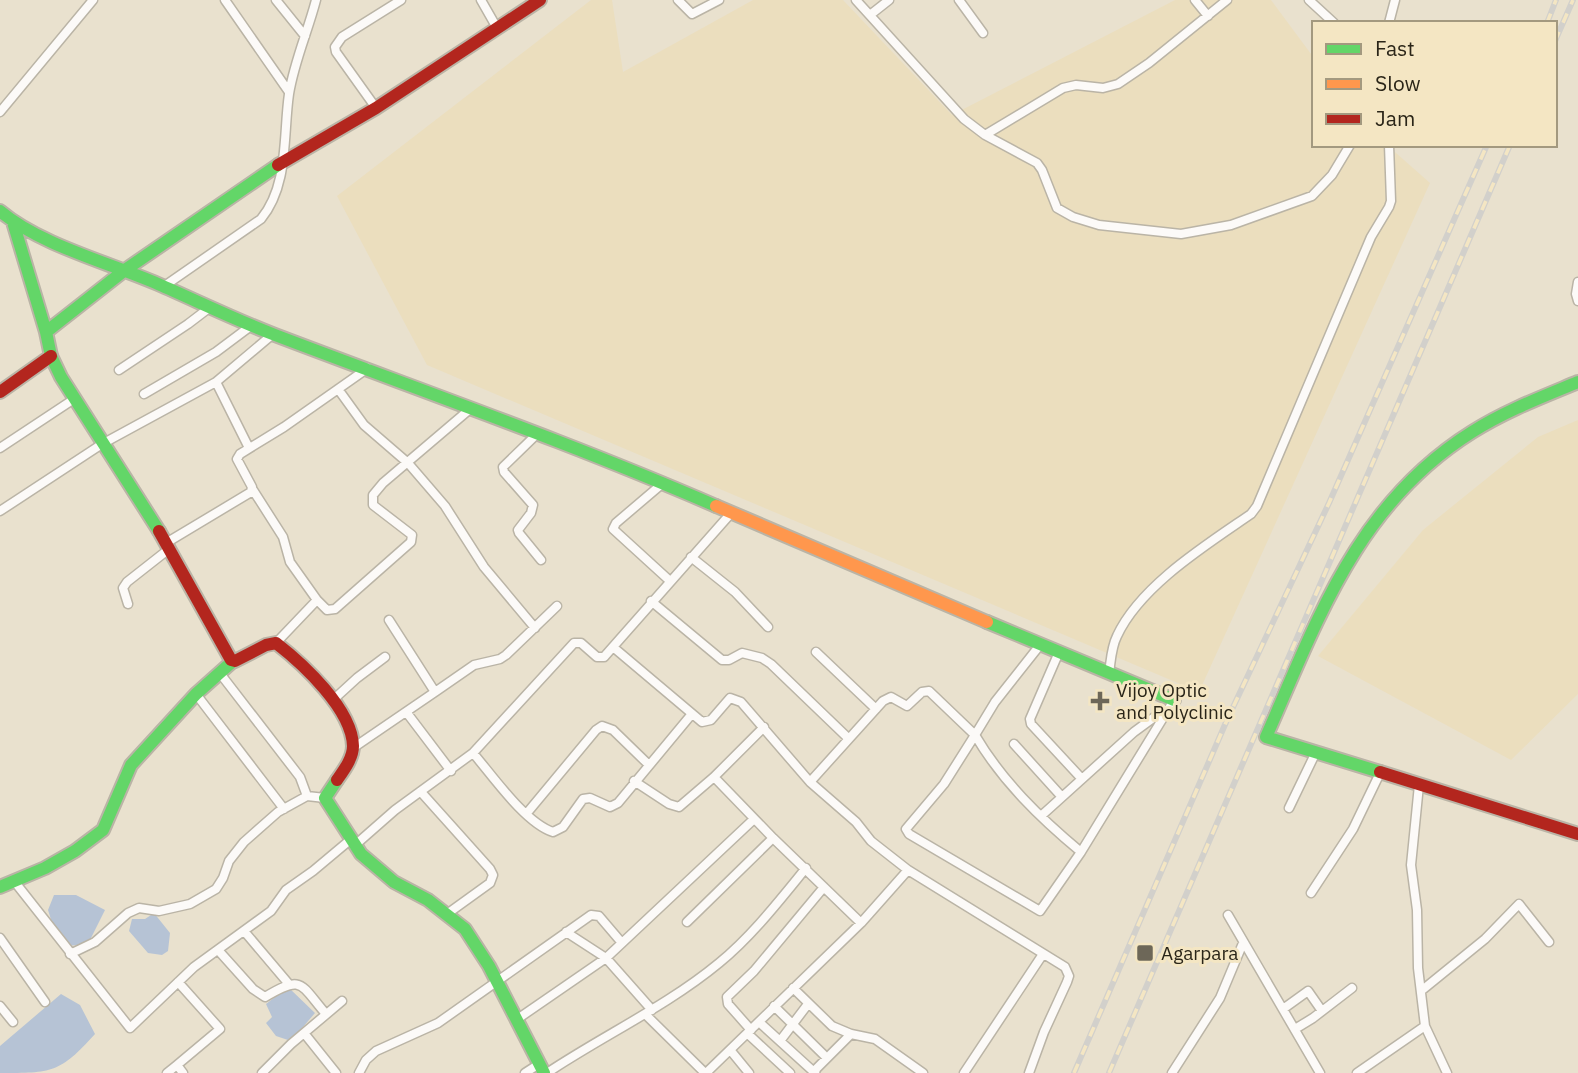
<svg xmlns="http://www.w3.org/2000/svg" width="1578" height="1073" viewBox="0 0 1578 1073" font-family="'IBM Plex Sans',sans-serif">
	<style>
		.built { fill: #ebdebe }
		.water { fill: #b6c3d5 }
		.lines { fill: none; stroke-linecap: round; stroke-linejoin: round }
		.street-casing { stroke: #bab4a6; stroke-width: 11 }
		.fast-casing { stroke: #bab4a6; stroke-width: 16 }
		.slow-casing { stroke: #bab4a6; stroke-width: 16 }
		.jam-casing { stroke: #bab4a6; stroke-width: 16 }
		.street { stroke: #fcfaf8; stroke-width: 8 }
		.fast { stroke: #63d668; stroke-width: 12 }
		.slow { stroke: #ff974d; stroke-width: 12 }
		.jam { stroke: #b3261e; stroke-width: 12 }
		.rail-casing { stroke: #d2d0cb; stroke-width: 6 }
		.rail { stroke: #f4e6c3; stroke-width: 3.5; stroke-dasharray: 10; stroke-linecap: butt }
		.poi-dot { fill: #6d6758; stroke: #f4e6c3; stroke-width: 2.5 }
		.labels { text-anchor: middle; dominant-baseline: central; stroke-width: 6; stroke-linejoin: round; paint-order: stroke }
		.poi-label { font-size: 19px; fill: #2a2518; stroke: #f4e6c3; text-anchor: start }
	</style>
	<rect width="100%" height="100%" fill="#e9e1ce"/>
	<path class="built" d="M 591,0 L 612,0 L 623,72 L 753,0 L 843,0 L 952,115 L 1175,0 L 1271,0 L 1314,58 L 1314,145 L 1387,145 L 1430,183 L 1199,692 L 427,365 L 337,196 Z
		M 1578,420 L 1578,694 L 1511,760 L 1318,656 L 1423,530 L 1538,437 Z"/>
	<path class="water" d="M 54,895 L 76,895 L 105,910 L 88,944 L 67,946 L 54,929 L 48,910 Z
		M 154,913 L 170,933 L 168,951 L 162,955 L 148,953 L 129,931 L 132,919 L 145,919 Z
		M 288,987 L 315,1013 L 291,1041 L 276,1036 L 266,1023 L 272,1017 L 266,1004 Z
		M 61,994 L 80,1005 L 95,1034 C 60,1073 52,1073 0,1073 L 0,1046 Z"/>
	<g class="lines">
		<defs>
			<path id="street" d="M 225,0 L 289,92
				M 276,0 L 305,36
				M 481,0 L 497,28
				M 678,0 L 692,14 L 719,0
				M 856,0 L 964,119 L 985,135 L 1037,163 L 1042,170 L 1057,208 L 1073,217 L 1099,225 L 1181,234 L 1231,225 L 1312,196 L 1332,175 L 1350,145
				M 959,0 L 983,33
				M 1195,0 L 1208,16
				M 1309,0 L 1334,23
				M 870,15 L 889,0
				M 1389,23 L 1395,0
				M 376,108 L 336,52 L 335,47 L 342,37 L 401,0
				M 0,112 L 93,0
				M 985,135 L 1063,88 L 1076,85 L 1103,88 L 1118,84 L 1149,63 L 1227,0
				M 1578,282 L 1576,294 L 1578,301
				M 163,287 L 261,219 C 289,185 283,135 289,94 C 294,62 308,31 316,0
				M 119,370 L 188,324 L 209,308
				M 216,382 L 249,448
				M 338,389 L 364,425 L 408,463 L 445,506 L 484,567 L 535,628
				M 144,394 L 216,352 L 252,325
				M 537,434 L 503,467 L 504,472 L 533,505 L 531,513 L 518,530 L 519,533 L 541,560
				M 0,448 L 74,399
				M 663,483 L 616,523 L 613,529 L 670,581
				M 253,490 L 283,537 L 290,562 L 317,600
				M 0,511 L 102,444 L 216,382 L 273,334
				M 166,543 L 251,492 L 252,487 L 237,459 L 240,454 L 284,427 L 368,368
				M 691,557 L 735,592 L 768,627
				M 651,601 L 722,660 L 729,660 L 742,653 L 762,658 L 771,664 L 848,738
				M 128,604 L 123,588 L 127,582 L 169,549
				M 276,643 L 317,600 L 327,610 L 335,609 L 411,542 L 412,535 L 373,505 L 373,495 L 383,483 L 470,409
				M 613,647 L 702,722 L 711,720 L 730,698 L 741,702 L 810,782 L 856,822 L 871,841 L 908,870 L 1065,967 L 1069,976 L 1067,982 L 1044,1032 L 1029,1073
				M 816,652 L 876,709
				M 1059,652 L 1030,719 L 1031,724 L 1082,779
				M 219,672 L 300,777 L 307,796
				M 1109,673 C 1111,661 1111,648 1117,636 C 1140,586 1206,545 1251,514 L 1257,506 L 1371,237 L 1389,207 L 1391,201 L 1389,145
				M 435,692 L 474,665 L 500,659 L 506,655 L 557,606
				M 196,694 L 284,809
				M 333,700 L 357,678 L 385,657
				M 407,713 L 451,771
				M 764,727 L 714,777 L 773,838 L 861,923
				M 1014,744 L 1062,797
				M 353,748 L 435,692 L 389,620
				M 473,753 C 492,775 525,823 553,832 L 563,827 L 583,799 L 590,798 L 610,807 L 618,803 L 691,715
				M 634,781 L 669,804 L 679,807 L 714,777
				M 810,782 L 883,701 L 891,697 L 907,706 L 922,692 L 929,691 L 975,735 L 995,702 L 1040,645
				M 1419,785 L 1411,865 L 1417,910 L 1418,968 L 1425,1026 L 1447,1073
				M 421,792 L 490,869 L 493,875 L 490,883 L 447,914
				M 1289,808 L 1316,752
				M 527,813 L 596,730 L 602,726 L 613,730 L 648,764
				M 1041,816 L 1134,732 L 1164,710
				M 354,846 L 395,810 L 473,753 L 574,643 L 581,643 L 597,657 L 604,657 L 732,512
				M 1081,852 C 1040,818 1002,781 975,735 L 944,784 L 906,829 L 909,834 L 1040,911 L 1081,852 L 1174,700
				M 14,881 L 130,1028 L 194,967 L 271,911 L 286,890 L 313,871 L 350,840
				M 1311,893 L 1353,829 L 1380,773
				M 1228,915 L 1320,1073
				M 687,922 L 773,838
				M 244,931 L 288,983
				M 566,932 L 606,958 L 652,1010
				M 0,938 L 45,1002
				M 218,950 L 253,989 L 265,997 C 303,974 300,984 326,1014
				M 70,954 L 95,942 L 128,913 L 139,908 L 159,911 L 190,904 L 216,889 L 223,878 L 229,861 L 244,842 L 278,812 L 307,796 L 325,798
				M 793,988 L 832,1026 L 851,1034 L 875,1039 L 923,1073
				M 1421,991 L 1485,939 L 1519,904 L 1549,942
				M 0,1006 L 13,1022
				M 774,1006 L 827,1058
				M 1283,1009 L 1308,991 L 1322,1011
				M 645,1014 L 705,1073
				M 516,1020 L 606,958 L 754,819
				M 759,1022 L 814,1072
				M 1295,1029 L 1313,1018 L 1352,988
				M 751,1030 L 728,1004 L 727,997 L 754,971 L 824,887
				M 304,1033 L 336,1073
				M 748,1034 L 790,1073
				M 780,1041 L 808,1004
				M 731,1051 L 749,1073
				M 177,1065 L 220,1029 L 178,982
				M 167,1073 L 177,1065 L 183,1073
				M 262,1073 L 291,1044 L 342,1001
				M 359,1073 L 366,1060 L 376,1051 L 438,1023 L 591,915 L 599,916 L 622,943
				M 525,1073 L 539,1064
				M 547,1073 C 604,1035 667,1006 719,963 C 752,936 779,901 806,868
				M 706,1073 L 861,923 L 908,870
				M 815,1073 L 816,1069 L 851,1034
				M 964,1073 L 1043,954
				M 1172,1073 L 1220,998 L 1243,943
				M 1357,1073 L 1425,1026"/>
			<path id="fast" d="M 0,211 C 40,245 110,263 158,284 C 197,301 236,320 275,335 C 422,391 571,443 716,506
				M 13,222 L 46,332
				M 159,531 L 61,377 L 51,356 L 46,332 L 125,270 L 278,165
				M 987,622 L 1174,700
				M 1380,772 L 1266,737 C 1318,619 1357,504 1472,432 C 1505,411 1542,397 1578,382
				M 337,780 L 325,798 L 361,854 L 394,882 L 428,900 L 465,929 L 489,966 L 544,1073
				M 0,887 L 45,868 L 75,851 L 103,830 L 131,765 L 196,694 L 233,661"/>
			<path id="slow" d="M 716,506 L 987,622"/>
			<path id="jam" d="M 278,165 L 376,108 L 540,0
				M 0,392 L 51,356
				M 159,531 L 231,660 L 235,661 L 266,645 L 276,643 C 303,664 352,709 353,746 C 353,758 344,770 337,780
				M 1380,772 L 1578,834"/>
		</defs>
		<use href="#street" class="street-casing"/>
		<use href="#fast" class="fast-casing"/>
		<use href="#slow" class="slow-casing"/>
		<use href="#jam" class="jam-casing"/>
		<use href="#street" class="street"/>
		<use href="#fast" class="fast"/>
		<use href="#slow" class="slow"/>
		<use href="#jam" class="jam"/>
		<defs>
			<path id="rail" d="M 1547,23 L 1556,0
				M 1555,41 L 1573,0
				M 1074,1073 L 1227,720 L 1329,503 L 1487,145
				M 1109,1073 L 1510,145"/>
		</defs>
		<use href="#rail" class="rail-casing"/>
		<use href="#rail" class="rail"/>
	</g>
	<g class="poi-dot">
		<path d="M1096.5 690.5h7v7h7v7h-7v7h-7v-7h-7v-7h7z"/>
		<rect x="1136" y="944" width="18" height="18" rx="3.5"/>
	</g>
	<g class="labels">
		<g class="poi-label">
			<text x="1116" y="690">Vijoy Optic<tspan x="1116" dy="22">and Polyclinic</tspan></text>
			<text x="1161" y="953">Agarpara</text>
		</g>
	</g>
	<rect x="1312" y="21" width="245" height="126" fill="#f4e6c3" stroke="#a3997f" stroke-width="2"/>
	<rect x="1326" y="44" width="35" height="10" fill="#63d668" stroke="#a3997f" stroke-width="2"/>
	<text x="1375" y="56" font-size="21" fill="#2a2518">Fast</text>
	<rect x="1326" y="79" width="35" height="10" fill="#ff974d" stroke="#a3997f" stroke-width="2"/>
	<text x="1375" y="91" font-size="21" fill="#2a2518">Slow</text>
	<rect x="1326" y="114" width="35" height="10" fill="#b3261e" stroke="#a3997f" stroke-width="2"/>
	<text x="1375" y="126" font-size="21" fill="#2a2518">Jam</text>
</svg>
